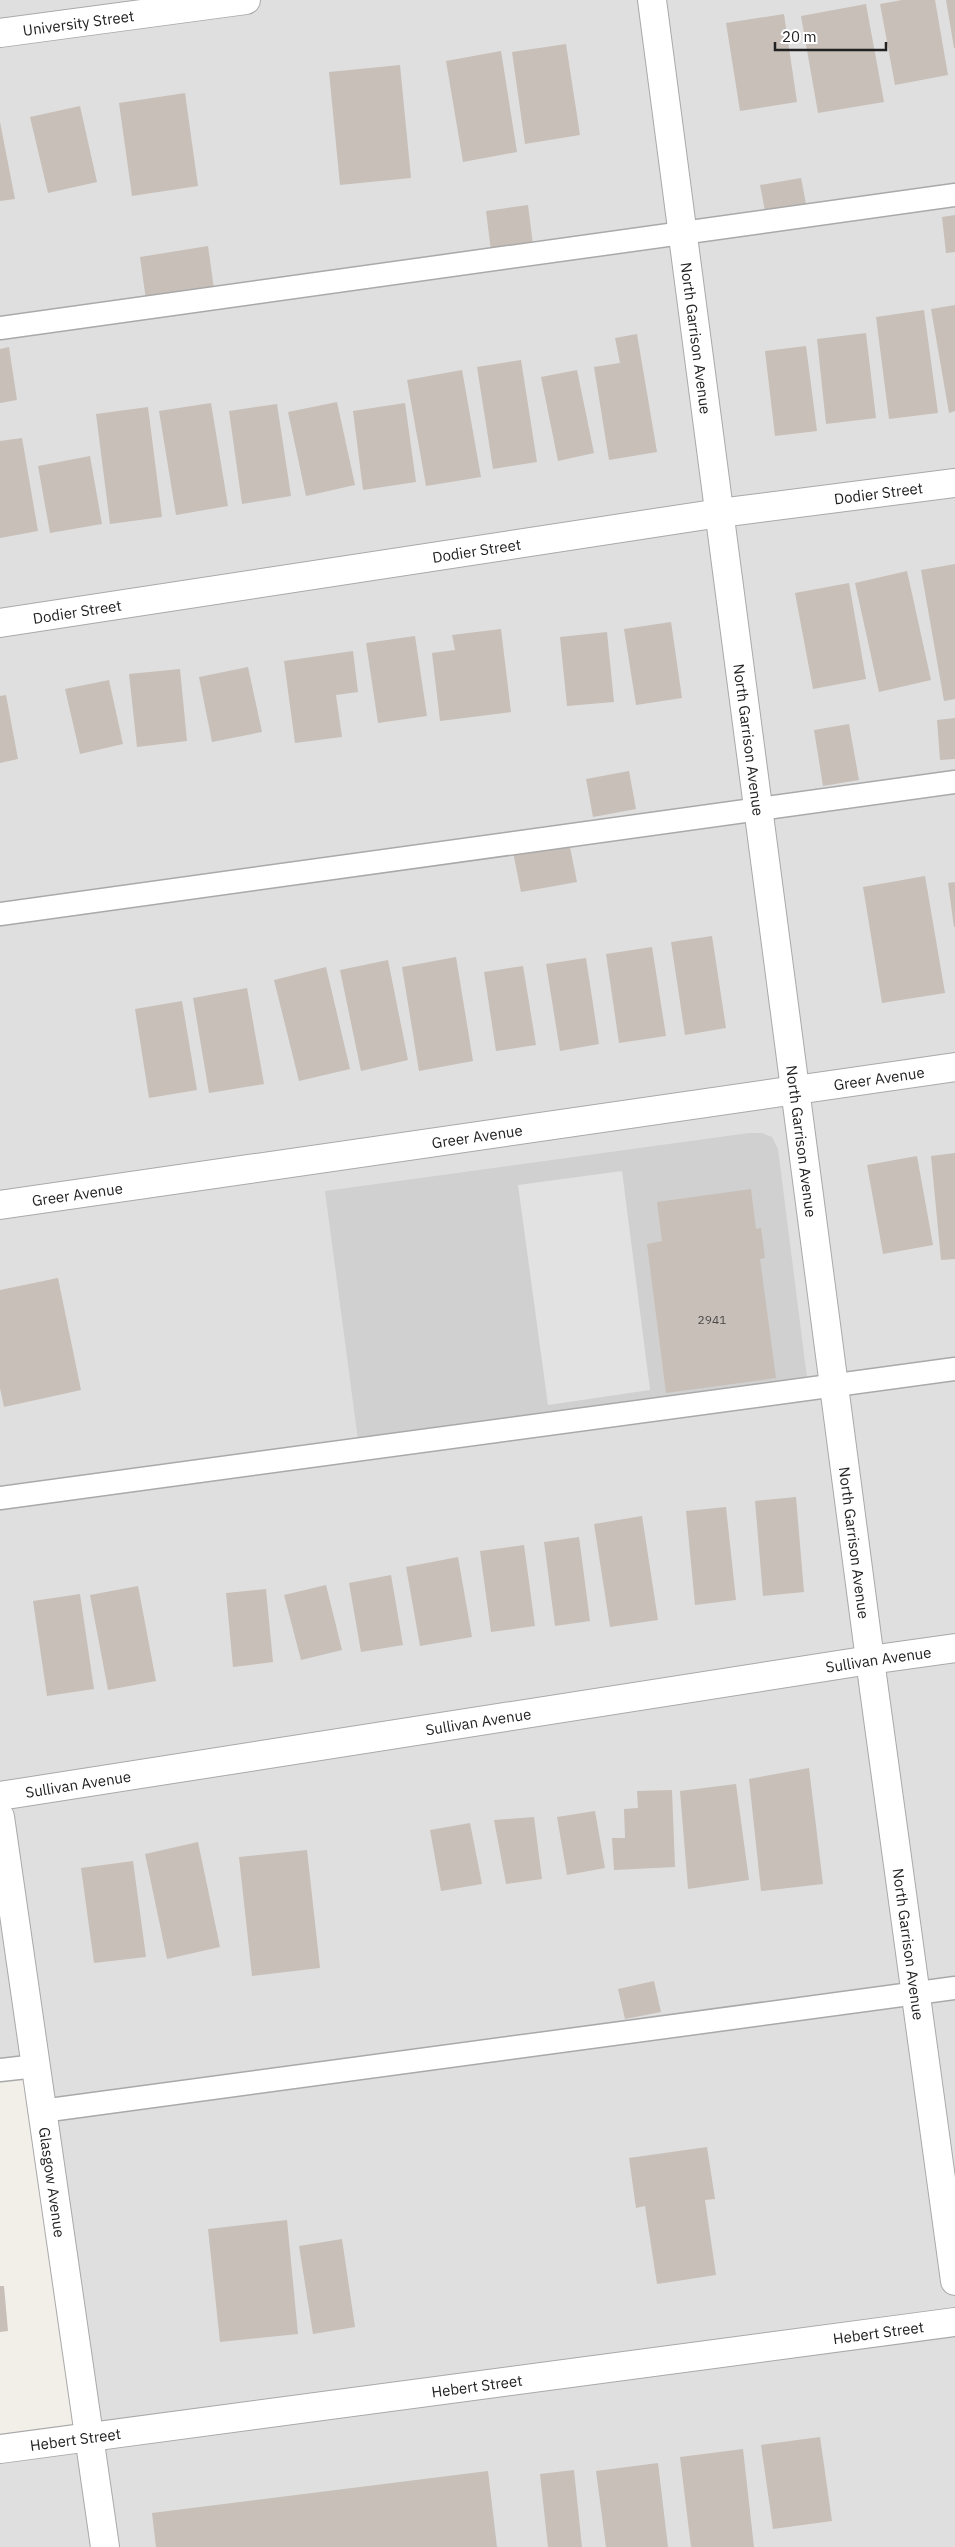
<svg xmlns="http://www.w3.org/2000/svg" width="955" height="2547" viewBox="0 0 955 2547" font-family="'IBM Plex Sans',sans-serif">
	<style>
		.residential { fill: #e0dfdf }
		.religious { fill: #d0d0d0 }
		.parking { fill: #e2e2e2 }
		.building { fill: #c7bfb8 }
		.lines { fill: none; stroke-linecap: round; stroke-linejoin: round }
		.lane-casing { stroke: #a9a9a9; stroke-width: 25 }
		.street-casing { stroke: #a9a9a9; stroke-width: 30 }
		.lane { stroke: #fff; stroke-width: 22 }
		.street { stroke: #fff; stroke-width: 28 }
		.labels { text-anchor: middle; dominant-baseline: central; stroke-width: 5; stroke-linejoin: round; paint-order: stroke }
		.number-label { font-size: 12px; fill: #4b4948 }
		.street-label { font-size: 15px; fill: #222; stroke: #fff }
	</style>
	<rect width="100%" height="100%" fill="#f2efe9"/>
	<path class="residential" d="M 0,0 L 955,0 L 955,2547 L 0,2547 L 0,2449 L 90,2438 L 36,2066 L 0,2070 Z"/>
	<path class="religious" d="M 749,1133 L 762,1133 L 772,1137 L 778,1149 L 807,1378 L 358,1440 L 325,1191 Z"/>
	<path class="parking" d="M 622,1171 L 650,1390 L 548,1405 L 518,1185 Z"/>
	<path class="building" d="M 902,0 L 935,0 L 948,75 L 895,85 L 880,4 Z
		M 946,0 L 955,0 L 955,48 L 954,48 Z
		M 866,4 L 884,102 L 818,113 L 801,16 Z
		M 784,14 L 797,102 L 740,111 L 726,23 Z
		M 566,44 L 580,135 L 525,144 L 512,52 Z
		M 501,51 L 517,152 L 463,162 L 446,61 Z
		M 400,65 L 411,178 L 340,185 L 329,72 Z
		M 185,93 L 198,186 L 132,196 L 119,103 Z
		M 80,106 L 97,182 L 48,193 L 30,117 Z
		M 0,122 L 15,199 L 0,201 Z
		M 801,178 L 806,204 L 765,211 L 760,185 Z
		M 528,205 L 533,245 L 491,251 L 486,211 Z
		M 955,215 L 955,252 L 946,253 L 942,217 Z
		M 208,246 L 214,289 L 146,300 L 140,257 Z
		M 955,305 L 955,411 L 949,413 L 931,309 Z
		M 924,310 L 938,413 L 889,419 L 876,317 Z
		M 866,333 L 876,418 L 826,424 L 817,339 Z
		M 637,334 L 657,452 L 609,460 L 594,367 L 620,363 L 615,338 Z
		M 806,346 L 817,431 L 775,436 L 765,351 Z
		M 9,347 L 17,400 L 0,403 L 0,349 Z
		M 521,360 L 537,462 L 493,469 L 477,367 Z
		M 462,370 L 481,477 L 426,486 L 407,380 Z
		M 577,370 L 594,453 L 558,461 L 541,377 Z
		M 337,402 L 355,485 L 306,496 L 288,412 Z
		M 211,403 L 228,506 L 176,515 L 159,411 Z
		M 405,403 L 416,482 L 363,490 L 353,411 Z
		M 277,404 L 291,496 L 242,504 L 229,411 Z
		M 148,407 L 162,517 L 110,524 L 96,414 Z
		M 22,438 L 38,531 L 0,538 L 0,441 Z
		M 90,456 L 102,524 L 50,533 L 38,466 Z
		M 955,564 L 955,699 L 944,701 L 921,570 Z
		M 907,571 L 931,680 L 879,692 L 855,583 Z
		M 849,583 L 866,679 L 813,689 L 795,593 Z
		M 671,622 L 682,698 L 636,705 L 624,629 Z
		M 501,629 L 511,712 L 440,721 L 432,653 L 455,650 L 452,635 Z
		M 607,632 L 614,702 L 567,706 L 560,637 Z
		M 415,636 L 427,716 L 378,723 L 366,643 Z
		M 353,651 L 358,692 L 336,695 L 342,737 L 295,743 L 284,661 Z
		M 248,667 L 262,732 L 212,742 L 199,677 Z
		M 180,669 L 187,741 L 137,747 L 129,674 Z
		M 109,680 L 123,744 L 80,754 L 65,689 Z
		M 6,695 L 18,759 L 0,763 L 0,696 Z
		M 955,718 L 955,759 L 940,760 L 937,720 Z
		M 849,724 L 859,780 L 823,786 L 814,730 Z
		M 629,771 L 636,809 L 593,817 L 586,779 Z
		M 569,842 L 577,882 L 521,892 L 513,852 Z
		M 925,876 L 945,993 L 882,1003 L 863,887 Z
		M 955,882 L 955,927 L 954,927 L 948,883 Z
		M 712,936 L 726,1028 L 685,1035 L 671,942 Z
		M 652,947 L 666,1036 L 619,1043 L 606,954 Z
		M 456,957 L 473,1061 L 419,1071 L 402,967 Z
		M 586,958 L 599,1044 L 560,1051 L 546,964 Z
		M 388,960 L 408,1060 L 361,1071 L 340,970 Z
		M 523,966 L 536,1045 L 496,1051 L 484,972 Z
		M 326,967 L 350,1069 L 299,1081 L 274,980 Z
		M 247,988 L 264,1084 L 209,1093 L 193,998 Z
		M 182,1001 L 197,1090 L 149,1098 L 135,1009 Z
		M 955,1153 L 955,1259 L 941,1260 L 931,1156 Z
		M 917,1156 L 933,1245 L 883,1254 L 867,1165 Z
		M 751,1189 L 756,1229 L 761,1228 L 765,1258 L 760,1259 L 776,1378 L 666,1393 L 647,1244 L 662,1241 L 657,1202 Z
		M 58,1278 L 81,1390 L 4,1407 L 0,1388 L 0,1290 Z
		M 796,1497 L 804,1592 L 763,1596 L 755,1501 Z
		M 726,1507 L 736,1600 L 695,1605 L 686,1511 Z
		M 642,1516 L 658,1620 L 610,1627 L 594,1524 Z
		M 579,1537 L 590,1621 L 555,1626 L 544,1542 Z
		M 524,1545 L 535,1626 L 491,1632 L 480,1551 Z
		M 458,1557 L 472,1637 L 420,1646 L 406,1567 Z
		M 391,1575 L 403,1645 L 361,1652 L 349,1583 Z
		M 326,1585 L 342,1650 L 301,1660 L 284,1595 Z
		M 138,1586 L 156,1681 L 108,1690 L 90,1595 Z
		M 266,1589 L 273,1662 L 233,1667 L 226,1593 Z
		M 80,1594 L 94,1689 L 47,1696 L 33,1601 Z
		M 809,1768 L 823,1884 L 761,1891 L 749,1779 Z
		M 736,1784 L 749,1880 L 688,1889 L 680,1791 Z
		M 672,1790 L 675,1867 L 614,1870 L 612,1838 L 625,1838 L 624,1809 L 638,1808 L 637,1791 Z
		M 595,1811 L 605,1868 L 567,1875 L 557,1817 Z
		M 534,1817 L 542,1879 L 506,1884 L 494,1820 Z
		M 470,1823 L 482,1884 L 441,1891 L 430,1830 Z
		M 198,1842 L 220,1947 L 167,1959 L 145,1854 Z
		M 307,1850 L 320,1968 L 252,1976 L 239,1857 Z
		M 133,1861 L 146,1957 L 94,1963 L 81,1868 Z
		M 654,1981 L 661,2012 L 625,2019 L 618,1989 Z
		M 707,2147 L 715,2199 L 705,2200 L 716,2275 L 657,2284 L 645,2206 L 636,2208 L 629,2158 Z
		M 287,2220 L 298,2334 L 220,2342 L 208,2229 Z
		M 342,2239 L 355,2327 L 313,2334 L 299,2246 Z
		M 0,2286 L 4,2286 L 8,2331 L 0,2332 Z
		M 820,2437 L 832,2521 L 773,2529 L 761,2445 Z
		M 743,2449 L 754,2547 L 691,2547 L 680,2457 Z
		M 658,2463 L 668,2547 L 606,2547 L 596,2471 Z
		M 574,2470 L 582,2547 L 548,2547 L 540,2474 Z
		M 488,2471 L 497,2547 L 156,2547 L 152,2513 Z"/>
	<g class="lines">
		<defs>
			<path id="lane" d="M 0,328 L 955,195
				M 0,914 L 955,782
				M 0,1498 L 955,1369
				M 0,2070 L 36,2066
				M 42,2111 L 955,1988"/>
			<g id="street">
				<path id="s1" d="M 652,0 L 870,1660 L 955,2281"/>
				<path id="s2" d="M 0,33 L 246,0"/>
				<path id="s3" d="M 0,623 L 720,513 L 955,483"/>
				<path id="s4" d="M 0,1205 L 955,1067"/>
				<path id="s5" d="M 0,1796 L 870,1660 L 955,1648"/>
				<path id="s6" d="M 0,1817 L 105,2547"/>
				<path id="s7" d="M 0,2449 L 955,2322"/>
			</g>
		</defs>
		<use href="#lane" class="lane-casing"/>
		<use href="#street" class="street-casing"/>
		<use href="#lane" class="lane"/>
		<use href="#street" class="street"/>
	</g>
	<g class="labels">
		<g class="number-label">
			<text x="712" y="1319">2941</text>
		</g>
		<g class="street-label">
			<text stroke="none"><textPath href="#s2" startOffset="79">University Street</textPath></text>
			<text stroke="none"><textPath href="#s1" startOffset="341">North Garrison Avenue</textPath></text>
			<text stroke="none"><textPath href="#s3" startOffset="888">Dodier Street</textPath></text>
			<text stroke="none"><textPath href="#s3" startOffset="482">Dodier Street</textPath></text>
			<text stroke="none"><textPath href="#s3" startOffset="78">Dodier Street</textPath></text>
			<text stroke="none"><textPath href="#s1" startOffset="746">North Garrison Avenue</textPath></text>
			<text stroke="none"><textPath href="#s4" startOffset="888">Greer Avenue</textPath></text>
			<text stroke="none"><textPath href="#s4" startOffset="482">Greer Avenue</textPath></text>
			<text stroke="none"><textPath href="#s1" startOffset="1151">North Garrison Avenue</textPath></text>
			<text stroke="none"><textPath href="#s4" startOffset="78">Greer Avenue</textPath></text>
			<text stroke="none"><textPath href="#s1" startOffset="1556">North Garrison Avenue</textPath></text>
			<text stroke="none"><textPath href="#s5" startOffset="889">Sullivan Avenue</textPath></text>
			<text stroke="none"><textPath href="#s5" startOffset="484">Sullivan Avenue</textPath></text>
			<text stroke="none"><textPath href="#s5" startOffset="79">Sullivan Avenue</textPath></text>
			<text stroke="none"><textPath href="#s1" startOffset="1961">North Garrison Avenue</textPath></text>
			<text stroke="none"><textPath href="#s6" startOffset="369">Glasgow Avenue</textPath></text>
			<text stroke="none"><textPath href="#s7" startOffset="886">Hebert Street</textPath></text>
			<text stroke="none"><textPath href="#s7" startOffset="481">Hebert Street</textPath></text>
			<text stroke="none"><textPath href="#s7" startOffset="76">Hebert Street</textPath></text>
		</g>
	</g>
	<path d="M775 42v8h111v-8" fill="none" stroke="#222222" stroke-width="2.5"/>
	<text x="782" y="42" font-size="15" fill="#222222" stroke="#ffffff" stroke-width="4" paint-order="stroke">20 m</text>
</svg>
